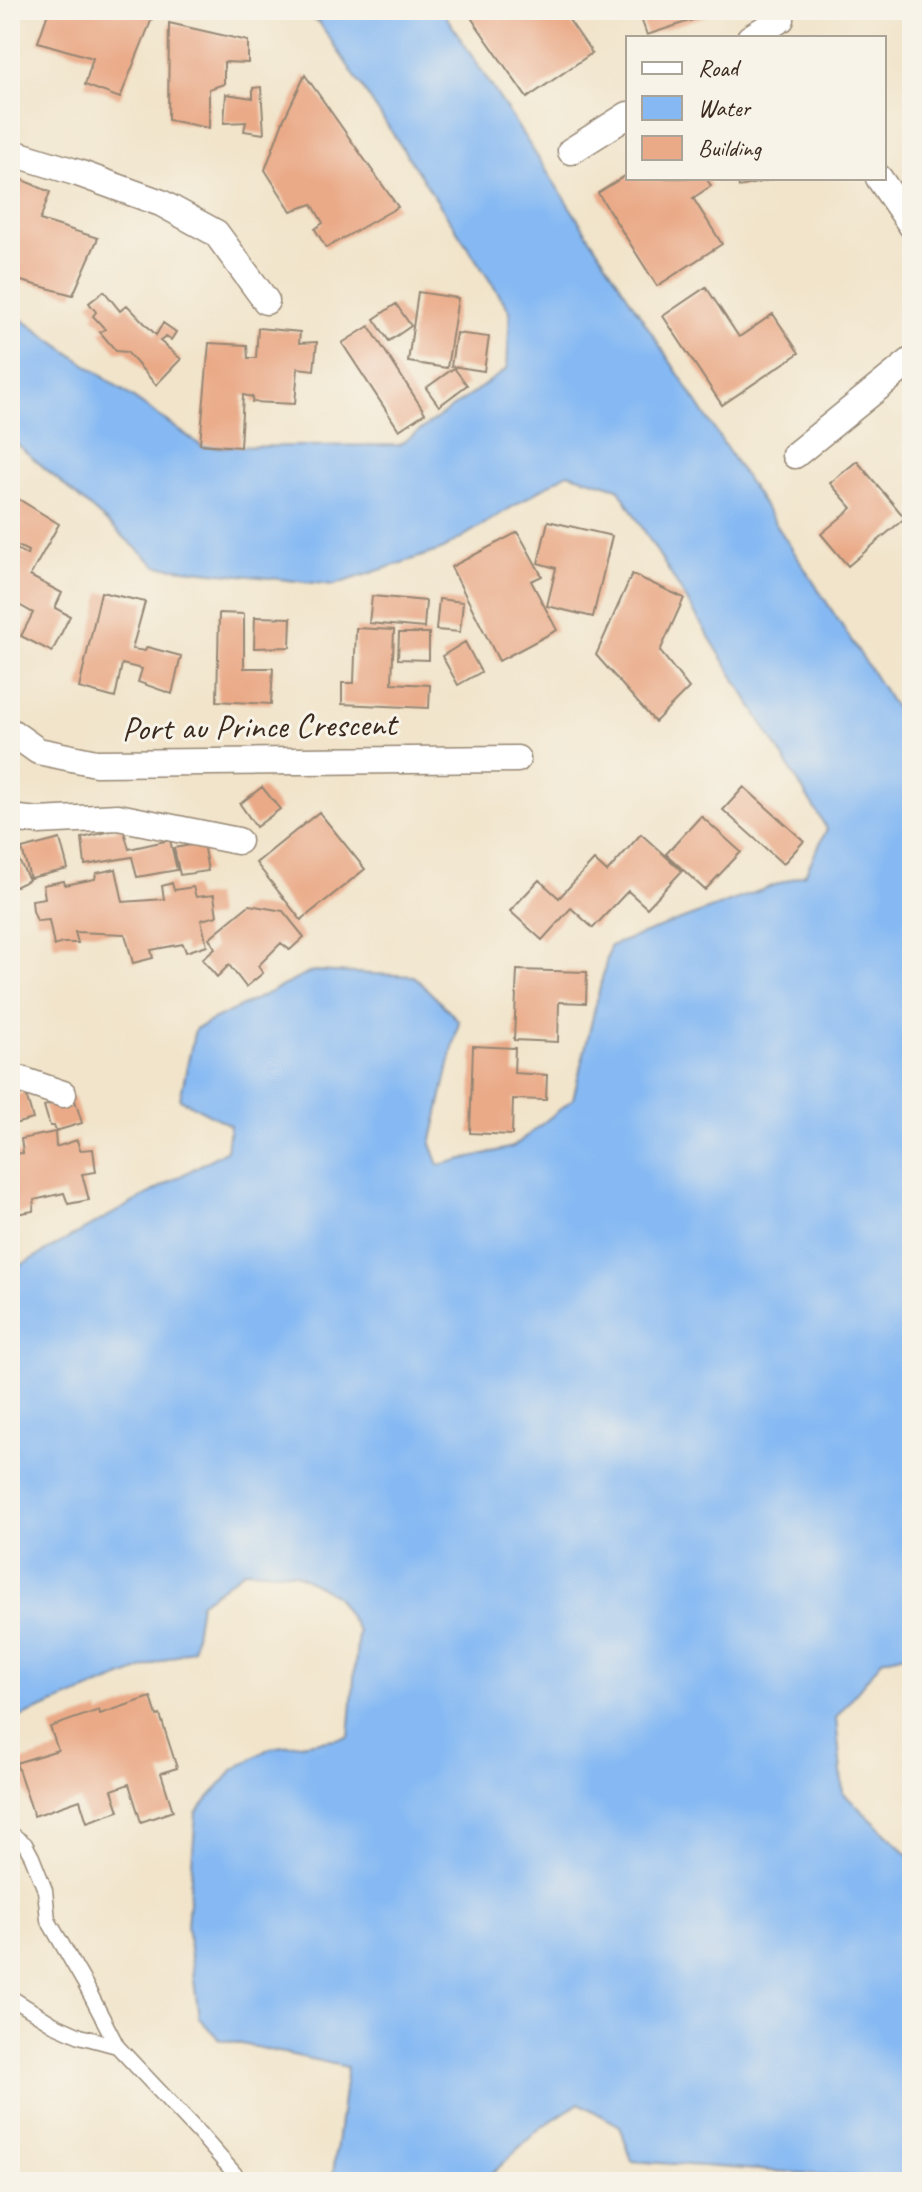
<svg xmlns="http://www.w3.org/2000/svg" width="922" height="2192" viewBox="0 0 922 2192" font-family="Caveat,sans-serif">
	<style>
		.water { fill: #86b9f3; stroke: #607288; stroke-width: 2 }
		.building { fill: #eaaa88 }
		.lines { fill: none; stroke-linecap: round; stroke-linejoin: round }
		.service-casing { stroke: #968774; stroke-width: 17 }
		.minor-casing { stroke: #968774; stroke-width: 29 }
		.service { stroke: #fff; stroke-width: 14 }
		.minor { stroke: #fff; stroke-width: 26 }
		.labels { text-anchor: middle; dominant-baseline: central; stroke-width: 6; stroke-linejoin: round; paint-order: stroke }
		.street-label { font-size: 34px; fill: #3b2a1e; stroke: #f7f3e8 }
	</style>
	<rect width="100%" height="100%" fill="#f7f3e8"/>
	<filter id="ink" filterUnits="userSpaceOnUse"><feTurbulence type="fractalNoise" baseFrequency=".0125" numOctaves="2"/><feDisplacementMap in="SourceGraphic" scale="16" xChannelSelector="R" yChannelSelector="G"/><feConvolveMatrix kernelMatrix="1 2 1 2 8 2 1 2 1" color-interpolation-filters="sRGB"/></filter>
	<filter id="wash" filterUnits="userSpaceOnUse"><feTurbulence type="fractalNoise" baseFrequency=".006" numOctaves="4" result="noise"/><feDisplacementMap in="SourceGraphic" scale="32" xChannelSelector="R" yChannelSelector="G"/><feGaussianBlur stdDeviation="1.8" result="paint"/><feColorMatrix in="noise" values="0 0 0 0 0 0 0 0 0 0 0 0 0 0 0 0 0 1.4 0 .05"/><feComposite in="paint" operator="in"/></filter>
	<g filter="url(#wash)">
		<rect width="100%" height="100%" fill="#f1e4ca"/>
		<path class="water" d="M 289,10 L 442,10 L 905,723 L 912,732 L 912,1652 L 882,1660 L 836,1718 L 843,1793 L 912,1858 L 912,2181 L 632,2161 L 620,2126 L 579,2103 L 539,2129 L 493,2173 L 473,2182 L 332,2182 L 347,2067 L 219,2039 L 199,2018 L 187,1926 L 196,1813 L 233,1770 L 270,1748 L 349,1737 L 358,1631 L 335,1595 L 295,1573 L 245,1570 L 200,1603 L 193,1649 L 10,1721 L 10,1271 L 227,1150 L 230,1125 L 180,1099 L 195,1029 L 313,971 L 414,976 L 459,1021 L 431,1144 L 439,1165 L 513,1147 L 573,1099 L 610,946 L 805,874 L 827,829 L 618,488 L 568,473 L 441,550 L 334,585 L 157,566 L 10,438 L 10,311 L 203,447 L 399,445 L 507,369 L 510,311 L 319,22 Z"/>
		<g id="blocks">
			<path class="building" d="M 49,10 L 132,10 L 153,16 L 120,98 L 85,85 L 93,58 L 38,42 Z
				M 485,10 L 577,10 L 567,17 L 592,53 L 527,98 L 472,19 Z
				M 638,10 L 720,10 L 720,11 L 647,35 Z
				M 169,23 L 248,41 L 248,63 L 224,62 L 224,84 L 209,89 L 209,128 L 168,120 Z
				M 305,75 L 398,207 L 326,248 L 315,229 L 323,223 L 312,204 L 291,211 L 265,170 L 283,121 Z
				M 261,87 L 264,134 L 244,131 L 246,122 L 224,123 L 226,94 L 253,98 L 253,88 Z
				M 10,174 L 50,192 L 40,220 L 98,238 L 73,295 L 10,278 Z
				M 628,174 L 628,178 L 706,178 L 711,186 L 693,198 L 722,244 L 657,286 L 598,193 Z
				M 737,178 L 774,178 L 774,179 L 739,187 Z
				M 706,287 L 739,337 L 773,314 L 799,353 L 722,405 L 663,316 Z
				M 104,291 L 120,311 L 127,305 L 156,335 L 163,323 L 176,332 L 171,340 L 166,337 L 160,341 L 181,359 L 156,385 L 127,352 L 116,351 L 100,332 L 105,329 L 93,316 L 96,312 L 89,303 Z
				M 418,292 L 458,298 L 447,368 L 408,362 Z
				M 396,304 L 411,326 L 389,341 L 374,319 Z
				M 369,326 L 425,413 L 399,430 L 342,343 Z
				M 258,328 L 300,332 L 299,343 L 317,342 L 314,370 L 298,368 L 295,404 L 252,402 L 253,397 L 243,395 L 240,447 L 200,444 L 209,343 L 247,345 L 248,358 L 256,358 Z
				M 456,333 L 489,337 L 484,371 L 451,366 Z
				M 454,368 L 467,385 L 439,406 L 426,388 Z
				M 857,461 L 905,518 L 848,566 L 821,534 L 852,508 L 830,483 Z
				M 12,495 L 59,524 L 30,576 L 62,593 L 55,608 L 70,616 L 52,652 L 21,636 L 33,613 L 12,601 L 10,604 L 10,545 L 27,555 L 28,551 L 10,542 L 10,499 Z
				M 548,521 L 612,536 L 593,617 L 547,606 L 556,568 L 538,563 Z
				M 518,532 L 542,576 L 531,581 L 557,630 L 499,661 L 451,567 Z
				M 632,574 L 684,598 L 660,651 L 689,688 L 655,722 L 596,655 Z
				M 101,592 L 145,602 L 132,649 L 145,651 L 147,647 L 181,656 L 172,694 L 138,682 L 142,669 L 122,664 L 115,698 L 79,688 Z
				M 372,596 L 426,601 L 424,628 L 369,623 Z
				M 439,599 L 463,602 L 460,632 L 436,630 Z
				M 219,613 L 244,614 L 244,668 L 273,668 L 271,704 L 217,701 Z
				M 255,617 L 291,618 L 290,647 L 254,648 Z
				M 356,628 L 394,630 L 392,683 L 430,685 L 429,708 L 342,704 L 342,683 L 354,683 Z
				M 399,633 L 429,633 L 429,660 L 398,659 Z
				M 465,642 L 481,672 L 458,685 L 442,656 Z
				M 262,787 L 280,809 L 256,827 L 240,804 Z
				M 744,787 L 804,841 L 783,864 L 723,810 Z
				M 319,812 L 365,869 L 301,920 L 256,863 Z
				M 701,816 L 741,852 L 705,890 L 666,854 Z
				M 123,828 L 129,849 L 170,840 L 177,870 L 137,877 L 132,857 L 85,865 L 82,838 Z
				M 641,834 L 682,871 L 647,908 L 628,891 L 593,928 L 571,908 L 542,940 L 510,911 L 539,880 L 559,898 L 594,860 L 607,872 Z
				M 60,839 L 68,869 L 30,878 L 22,849 Z
				M 10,843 L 29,880 L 10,889 Z
				M 203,843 L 208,871 L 180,875 L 174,848 Z
				M 116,869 L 123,902 L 164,899 L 162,886 L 172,883 L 174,890 L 193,887 L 196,897 L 214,895 L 217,916 L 201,920 L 207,945 L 186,952 L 183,944 L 151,950 L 153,958 L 133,963 L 125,934 L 75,932 L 78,943 L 62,943 L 54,946 L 49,920 L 37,921 L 33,911 L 32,900 L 45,898 L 43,885 L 64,881 L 65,885 L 95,879 L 96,873 Z
				M 249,905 L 283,911 L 304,937 L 290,950 L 281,943 L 258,966 L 263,973 L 246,987 L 229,965 L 217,977 L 202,959 L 215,948 L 209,938 Z
				M 517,970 L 587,972 L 586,1003 L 559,1002 L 558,1042 L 514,1040 Z
				M 473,1046 L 515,1048 L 514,1073 L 547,1075 L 546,1100 L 513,1099 L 512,1135 L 470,1133 Z
				M 25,1092 L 33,1119 L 10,1125 L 10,1097 Z
				M 74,1097 L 82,1123 L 56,1131 L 54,1126 L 50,1126 L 44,1106 Z
				M 55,1132 L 56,1147 L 77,1140 L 80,1150 L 93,1149 L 96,1172 L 82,1174 L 89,1200 L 68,1204 L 64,1193 L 34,1200 L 33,1211 L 11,1215 L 10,1154 L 23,1153 L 21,1139 Z
				M 151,1697 L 157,1716 L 160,1715 L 177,1768 L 161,1773 L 173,1811 L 141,1822 L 129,1784 L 112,1790 L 119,1811 L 87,1822 L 80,1800 L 34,1816 L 16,1763 L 58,1750 L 50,1727 L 99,1710 L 100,1714 Z"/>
		</g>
	</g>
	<g filter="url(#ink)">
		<use href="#blocks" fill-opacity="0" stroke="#968774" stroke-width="2"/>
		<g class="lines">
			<defs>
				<path id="service" d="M 10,1833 L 25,1844 L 32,1857 L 45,1890 L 48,1920 L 85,1984 L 117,2046 L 199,2133 L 242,2182
					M 10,1997 L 53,2024 L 80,2036 L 117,2046"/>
				<path id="minor" d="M 750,38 L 781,19
					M 571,151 L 628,115
					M 10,152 L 78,173 L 161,203 L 216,233 L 266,301
					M 879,178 L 912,226
					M 795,455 L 912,360
					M 10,731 L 38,751 L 96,763 L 517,759
					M 10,818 L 38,821 L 118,817 L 238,841
					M 10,1076 L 63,1094"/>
			</defs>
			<use href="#service" class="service-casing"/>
			<use href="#minor" class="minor-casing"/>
			<use href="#service" class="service"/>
			<use href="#minor" class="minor"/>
		</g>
	</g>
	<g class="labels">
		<g class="street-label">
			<text transform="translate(259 726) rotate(-1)">Port au Prince Crescent</text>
		</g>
	</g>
	<rect width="922" height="2192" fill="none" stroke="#f7f3e8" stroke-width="40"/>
	<rect x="626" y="36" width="260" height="144" fill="#f7f3e8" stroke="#aca397" stroke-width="2"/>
	<rect x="642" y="62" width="40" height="12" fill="#ffffff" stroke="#aca397" stroke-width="2"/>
	<text x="698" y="76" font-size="24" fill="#3b2a1e">Road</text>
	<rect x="642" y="96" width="40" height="24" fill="#86b9f3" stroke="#aca397" stroke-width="2"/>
	<text x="698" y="116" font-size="24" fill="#3b2a1e">Water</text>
	<rect x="642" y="136" width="40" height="24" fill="#eaaa88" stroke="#aca397" stroke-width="2"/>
	<text x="698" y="156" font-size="24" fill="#3b2a1e">Building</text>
</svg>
